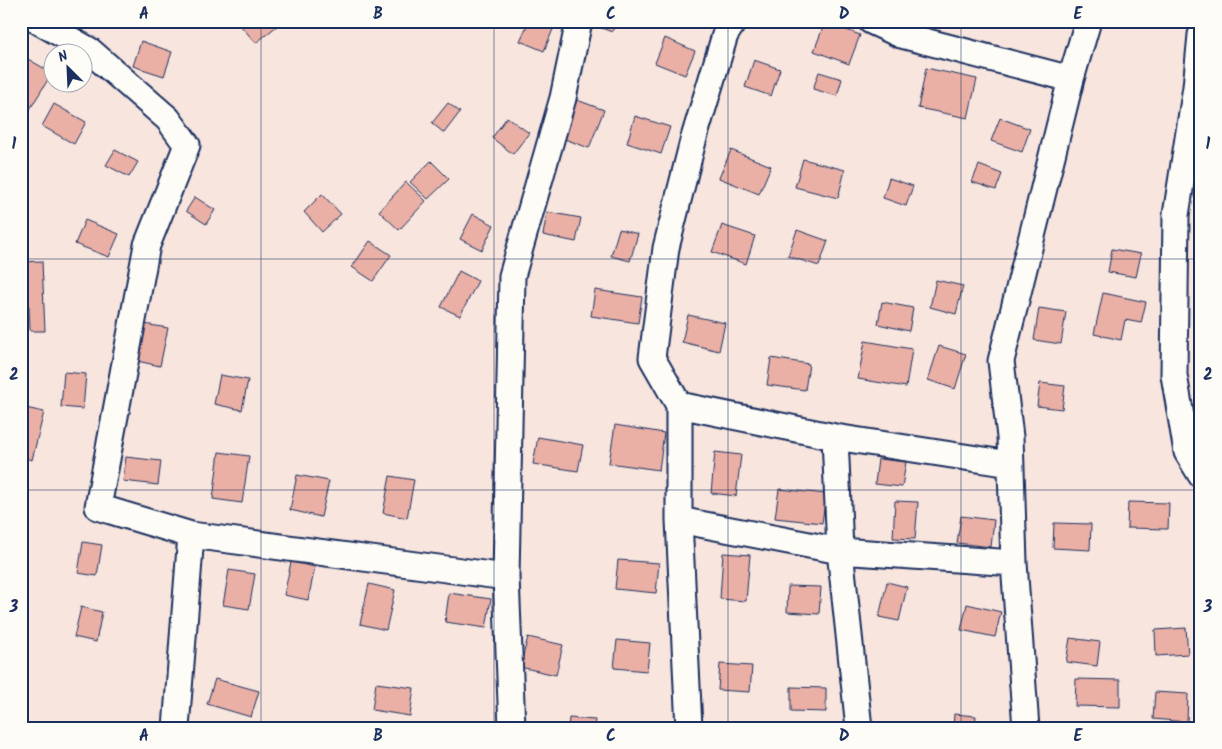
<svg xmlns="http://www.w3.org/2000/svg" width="1222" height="749" viewBox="0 0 1222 749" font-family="Kalam,sans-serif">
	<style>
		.building { fill: #eaafa5; stroke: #1b2f5e }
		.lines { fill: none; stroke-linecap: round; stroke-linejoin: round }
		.minor-casing { stroke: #1b2f5e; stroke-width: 29 }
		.minor { stroke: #fdfcf7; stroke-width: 25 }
		.grid { fill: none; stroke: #1b2f5e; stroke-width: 1; stroke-opacity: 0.55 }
		.neatline { fill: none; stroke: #1b2f5e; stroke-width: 2 }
		.grid-label { font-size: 16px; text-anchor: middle; font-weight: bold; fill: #1b2f5e }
	</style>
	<rect width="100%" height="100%" fill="#f7e5de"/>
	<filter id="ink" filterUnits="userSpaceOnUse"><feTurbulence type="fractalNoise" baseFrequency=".02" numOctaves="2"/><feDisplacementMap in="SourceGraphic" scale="10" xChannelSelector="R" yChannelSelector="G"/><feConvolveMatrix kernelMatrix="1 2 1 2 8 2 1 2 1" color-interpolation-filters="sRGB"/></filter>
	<g filter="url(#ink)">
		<path class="building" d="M 244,21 L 283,21 L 256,43 L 240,25 Z
			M 529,21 L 556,22 L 544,51 L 520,41 Z
			M 592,21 L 617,21 L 612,32 L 591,24 Z
			M 825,22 L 860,35 L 849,64 L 814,51 Z
			M 665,38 L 695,51 L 685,75 L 655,63 Z
			M 141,41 L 172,52 L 164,76 L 133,66 Z
			M 28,59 L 52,73 L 27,114 L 21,111 L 21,71 Z
			M 754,60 L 780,69 L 771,96 L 745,87 Z
			M 926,68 L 977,79 L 968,118 L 918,108 Z
			M 819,72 L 842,79 L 837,96 L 813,89 Z
			M 577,100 L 604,110 L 589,148 L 562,138 Z
			M 448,103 L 460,112 L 444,133 L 432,123 Z
			M 54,104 L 86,122 L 74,144 L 42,126 Z
			M 635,116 L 670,127 L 661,154 L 627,143 Z
			M 507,117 L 529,133 L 513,154 L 492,138 Z
			M 1000,118 L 1030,129 L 1022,152 L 991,141 Z
			M 115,150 L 138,162 L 129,177 L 106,165 Z
			M 731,150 L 771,166 L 759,194 L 719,178 Z
			M 803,159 L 845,170 L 838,198 L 795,187 Z
			M 431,161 L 449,179 L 428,199 L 410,182 Z
			M 979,165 L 1002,174 L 996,190 L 972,182 Z
			M 889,178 L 913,186 L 906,206 L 883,198 Z
			M 406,182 L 426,201 L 399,230 L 379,211 Z
			M 322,194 L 341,214 L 322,232 L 304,212 Z
			M 195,197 L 215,210 L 206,224 L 186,211 Z
			M 547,212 L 581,218 L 576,242 L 543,235 Z
			M 473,214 L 494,225 L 482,250 L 460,239 Z
			M 85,220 L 119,234 L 109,257 L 75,244 Z
			M 722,225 L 755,236 L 746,264 L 712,252 Z
			M 619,229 L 638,234 L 630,261 L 611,256 Z
			M 797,230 L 828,241 L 819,266 L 788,256 Z
			M 370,241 L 391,255 L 373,281 L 352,267 Z
			M 1112,249 L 1141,254 L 1136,277 L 1108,272 Z
			M 42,261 L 45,331 L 30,331 L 29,306 L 21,306 L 21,262 Z
			M 459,271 L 478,281 L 460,316 L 441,307 Z
			M 936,280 L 963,286 L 956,314 L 930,307 Z
			M 595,290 L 642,297 L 638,323 L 591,316 Z
			M 1103,293 L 1146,302 L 1141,323 L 1125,320 L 1121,340 L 1094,334 Z
			M 882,302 L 913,308 L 909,331 L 878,324 Z
			M 1039,308 L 1066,312 L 1061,344 L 1034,340 Z
			M 688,315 L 725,323 L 719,351 L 682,342 Z
			M 144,324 L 168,328 L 160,366 L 137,361 Z
			M 865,341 L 912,349 L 906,387 L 858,379 Z
			M 939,346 L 966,354 L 955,389 L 928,380 Z
			M 771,358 L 809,364 L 805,390 L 767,385 Z
			M 64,372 L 86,374 L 83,409 L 61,407 Z
			M 220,375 L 248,380 L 242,410 L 214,404 Z
			M 1040,383 L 1065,386 L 1062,409 L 1037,406 Z
			M 21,407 L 44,412 L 32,460 L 21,457 Z
			M 615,425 L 664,433 L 659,470 L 609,463 Z
			M 538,437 L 583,445 L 578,471 L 533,464 Z
			M 219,452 L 249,456 L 242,503 L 213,499 Z
			M 715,452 L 741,455 L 736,496 L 711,493 Z
			M 126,457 L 161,461 L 158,485 L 123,481 Z
			M 878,459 L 906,462 L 902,487 L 875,484 Z
			M 297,475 L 329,481 L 321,517 L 290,510 Z
			M 390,476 L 414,480 L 407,518 L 383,513 Z
			M 779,489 L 826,494 L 822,523 L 775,518 Z
			M 895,501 L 918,502 L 915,539 L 893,538 Z
			M 1128,502 L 1169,503 L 1168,529 L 1127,528 Z
			M 961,516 L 994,520 L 991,547 L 957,543 Z
			M 1054,523 L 1091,524 L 1090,550 L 1053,548 Z
			M 83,542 L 102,545 L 97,576 L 78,573 Z
			M 723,553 L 750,555 L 746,601 L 720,599 Z
			M 618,560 L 659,563 L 656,593 L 615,589 Z
			M 291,562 L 315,567 L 308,600 L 284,595 Z
			M 229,570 L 255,574 L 249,609 L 223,605 Z
			M 887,582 L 907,587 L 899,621 L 879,617 Z
			M 369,584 L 395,590 L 386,630 L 360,624 Z
			M 788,586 L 821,587 L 819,614 L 787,612 Z
			M 449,593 L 491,599 L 486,628 L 445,622 Z
			M 967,604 L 1001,612 L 995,637 L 961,630 Z
			M 81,607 L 102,612 L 96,642 L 74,637 Z
			M 1186,628 L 1188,654 L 1156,656 L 1155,630 Z
			M 528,637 L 563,645 L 556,675 L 520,667 Z
			M 1070,638 L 1100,642 L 1097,666 L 1066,662 Z
			M 617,640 L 650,643 L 647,671 L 614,668 Z
			M 720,664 L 752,666 L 750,692 L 718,690 Z
			M 215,679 L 259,691 L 251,717 L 207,704 Z
			M 1076,679 L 1120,680 L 1120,707 L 1075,706 Z
			M 376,683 L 414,688 L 410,716 L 372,710 Z
			M 791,687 L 826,688 L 826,712 L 791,711 Z
			M 1155,692 L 1188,694 L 1187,722 L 1153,719 Z
			M 954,714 L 976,716 L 975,728 L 953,728 Z
			M 569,718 L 595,720 L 594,728 L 568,728 Z"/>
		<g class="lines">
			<defs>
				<path id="minor" d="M 38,21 L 89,50 L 168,119 L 187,145 L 147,245 L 98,507 L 191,535 L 506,577
					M 871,21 L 901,35 L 1071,79
					M 1201,35 L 1196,87 L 1176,215 L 1174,375 L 1187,452 L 1201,475
					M 679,405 L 835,437 L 1010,464
					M 835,437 L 840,551 L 859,728
					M 679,520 L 840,551 L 1014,563
					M 176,728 L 191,535
					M 512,728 L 506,577 L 512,276 L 563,98 L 579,21
					M 689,728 L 679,520 L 679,405 L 652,358 L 666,248 L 693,141 L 725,35 L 734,21
					M 1026,728 L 1014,563 L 1010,437 L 1001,361 L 1071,79 L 1088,21"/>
			</defs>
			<use href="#minor" class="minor-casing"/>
			<use href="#minor" class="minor"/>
		</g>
	</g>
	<path class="grid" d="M 261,21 L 261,728M 494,21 L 494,728M 728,21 L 728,728M 961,21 L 961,728M 21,259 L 1201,259M 21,490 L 1201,490"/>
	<rect width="1222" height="749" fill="none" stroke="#fdfcf7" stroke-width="55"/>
	<g transform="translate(68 68) rotate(336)"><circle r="24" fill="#fdfcf7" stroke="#a3aaba"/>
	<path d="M0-4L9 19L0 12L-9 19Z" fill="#1b2f5e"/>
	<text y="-8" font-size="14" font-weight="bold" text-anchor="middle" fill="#1b2f5e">N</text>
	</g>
	<rect x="28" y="28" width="1166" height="694" class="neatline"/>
	<g class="grid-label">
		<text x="144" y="19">A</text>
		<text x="378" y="19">B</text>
		<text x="611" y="19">C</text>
		<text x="844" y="19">D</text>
		<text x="1078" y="19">E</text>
		<text x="14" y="149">1</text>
		<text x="1208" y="149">1</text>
		<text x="14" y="380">2</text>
		<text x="1208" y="380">2</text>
		<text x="14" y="612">3</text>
		<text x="1208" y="612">3</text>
		<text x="144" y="741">A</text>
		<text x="378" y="741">B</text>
		<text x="611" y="741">C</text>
		<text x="844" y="741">D</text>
		<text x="1078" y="741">E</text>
	</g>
</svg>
